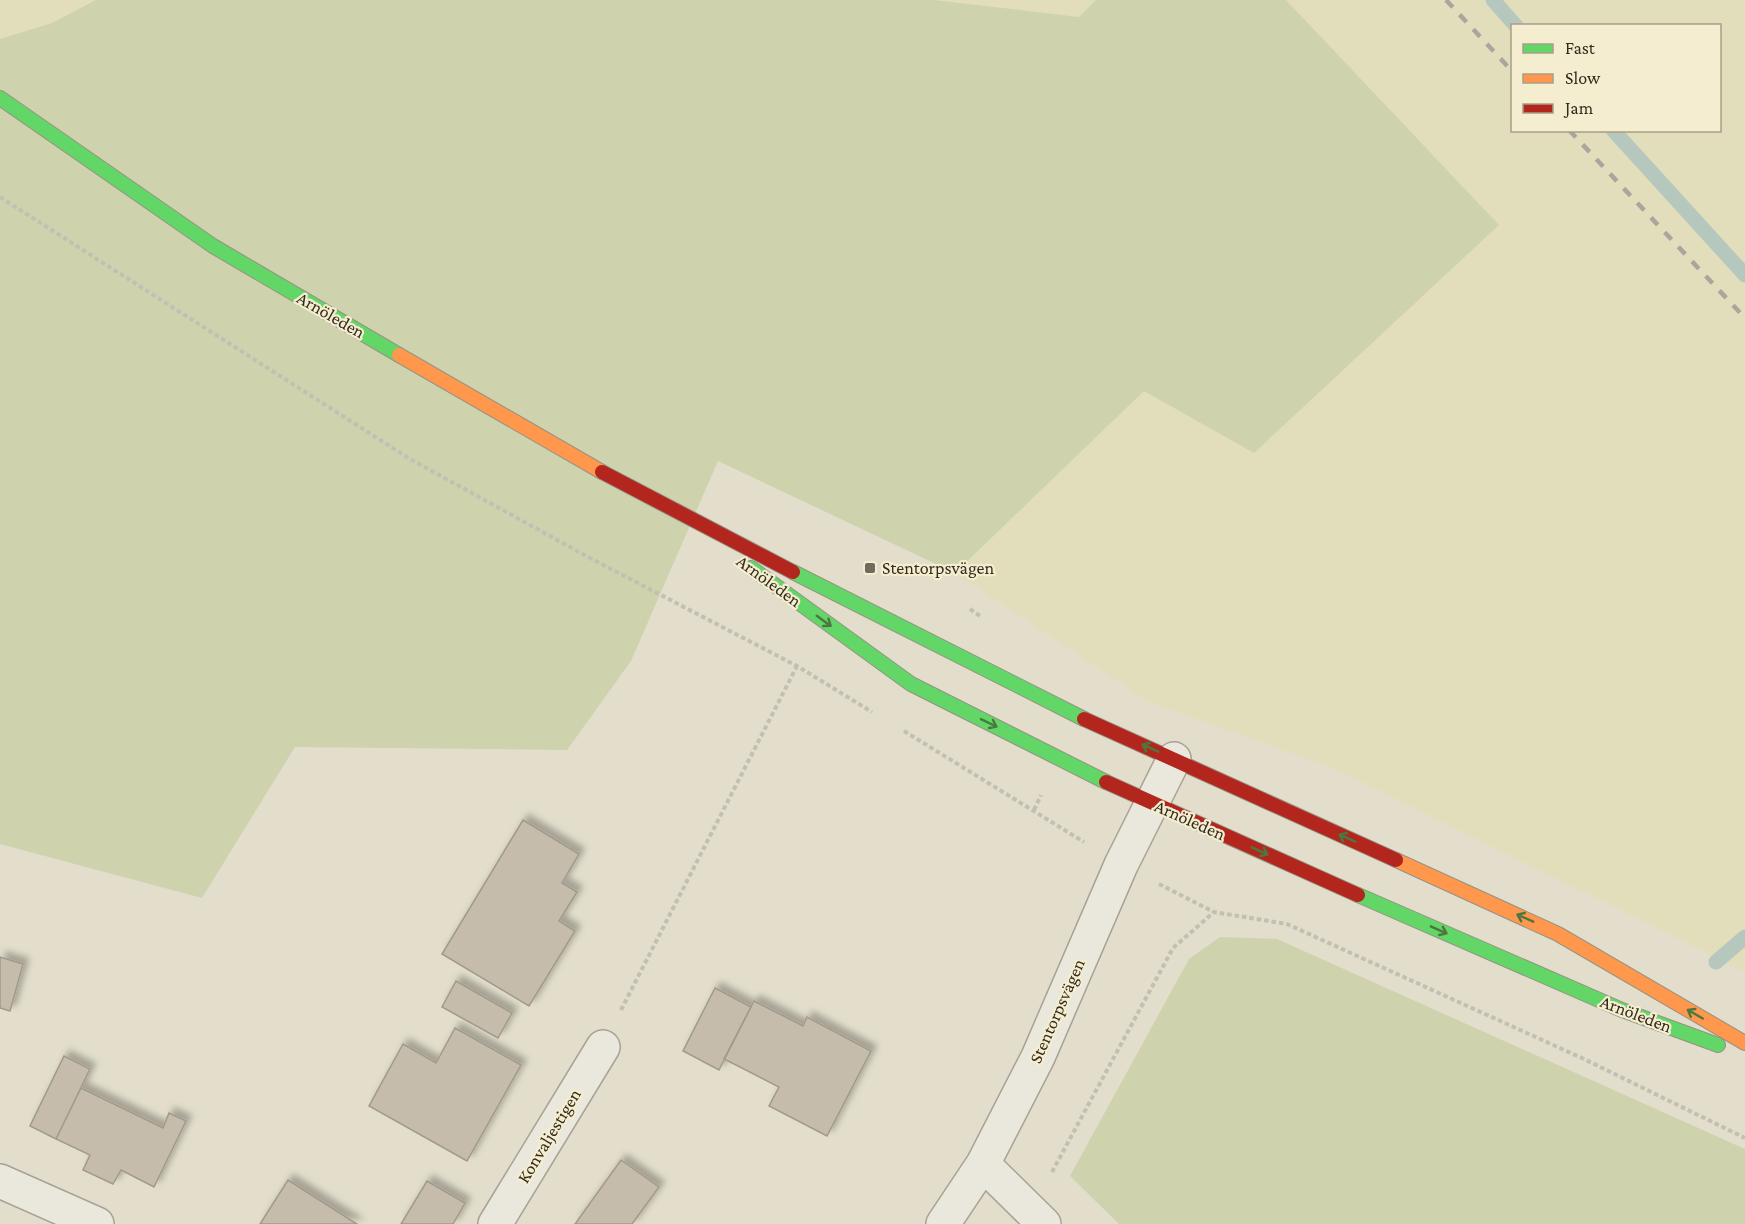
<svg xmlns="http://www.w3.org/2000/svg" width="1745" height="1224" viewBox="0 0 1745 1224" font-family="'Crimson Pro',serif">
	<style>
		.farmland { fill: #e2debb; fill-rule: evenodd }
		.green { fill: #ced3ad }
		.lines { fill: none; stroke-linecap: round; stroke-linejoin: round }
		.stream { stroke: #b6c8be; stroke-width: 15 }
		.building { fill: #c6bcac; stroke: #a2998b; stroke-width: 1.5; filter: url(#shadow) }
		.street-casing { stroke: #a7a294; stroke-width: 36 }
		.fast-casing { stroke: #979284; stroke-width: 16 }
		.slow-casing { stroke: #979284; stroke-width: 16 }
		.jam-casing { stroke: #979284; stroke-width: 16 }
		.path { stroke: #c3bfb3; stroke-width: 4; stroke-dasharray: 4.5 3; stroke-linecap: butt }
		.street { stroke: #eae7dc; stroke-width: 33 }
		.fast { stroke: #63d668; stroke-width: 14 }
		.slow { stroke: #ff974d; stroke-width: 14 }
		.jam { stroke: #b3261e; stroke-width: 14 }
		.rail { stroke: #a9a69d; stroke-width: 4.5; stroke-dasharray: 10 10; stroke-linecap: butt }
		.oneway { stroke: #4a783f }
		.poi-dot { fill: #726a5a; stroke: #f4edd0; stroke-width: 2 }
		.labels { text-anchor: middle; dominant-baseline: central; stroke-width: 4.5; stroke-linejoin: round; paint-order: stroke }
		.street-label { font-size: 18px; fill: #352b1d; stroke: #f4edd0 }
		.poi-label { font-size: 18px; fill: #352b1d; stroke: #f4edd0; text-anchor: start }
	</style>
	<defs>
		<filter id="shadow"><feDropShadow dx="5.5" dy="-5.5" stdDeviation="3" flood-color="#0004"/></filter>
	</defs>
	<rect width="100%" height="100%" fill="#e2decb"/>
	<path class="farmland" d="M 0,0 L 96,0 L 52,23 L 0,39 Z
		M 934,0 L 1096,0 L 1079,17 Z
		M 1286,0 L 1745,0 L 1745,972 L 1336,769 L 1149,702 L 955,573 L 1144,391 L 1499,225 ZM 1512,26 L 1720,26 L 1720,130 L 1512,130 Z"/>
	<path class="green" d="M 96,0 L 934,0 L 1079,17 L 1096,0 L 1286,0 L 1499,225 L 1254,453 L 1144,391 L 955,573 L 718,461 L 631,661 L 567,750 L 295,747 L 202,898 L 0,844 L 0,39 L 52,23 Z
		M 1220,937 L 1277,939 L 1745,1149 L 1745,1224 L 1119,1224 L 1070,1176 L 1189,959 Z"/>
	<g class="lines">
		<path class="stream" d="M 1493,0 L 1516,26
			M 1613,130 L 1745,275
			M 1716,962 L 1745,937"/>
	</g>
	<path class="building" d="M 523,820 L 579,854 L 562,883 L 577,892 L 559,921 L 575,931 L 529,1006 L 442,954 Z
		M 0,957 L 23,964 L 10,1011 L 0,1008 Z
		M 456,981 L 512,1013 L 498,1038 L 442,1007 Z
		M 715,988 L 751,1007 L 719,1070 L 683,1051 Z
		M 754,1001 L 803,1026 L 807,1017 L 871,1051 L 827,1136 L 769,1106 L 779,1087 L 724,1059 Z
		M 455,1028 L 521,1065 L 467,1161 L 369,1106 L 403,1044 L 436,1063 Z
		M 64,1056 L 90,1069 L 56,1139 L 30,1126 Z
		M 81,1088 L 163,1128 L 169,1113 L 186,1121 L 154,1187 L 121,1170 L 113,1184 L 83,1170 L 90,1155 L 56,1139 Z
		M 621,1160 L 659,1187 L 632,1224 L 575,1224 Z
		M 288,1180 L 357,1224 L 260,1224 Z
		M 427,1181 L 465,1203 L 453,1224 L 401,1224 Z"/>
	<g class="lines">
		<defs>
			<path id="street" d="M 983,1164 L 1044,1224
				M 0,1181 L 97,1224
				M 495,1224 L 603,1047
				M 943,1224 L 983,1164 L 1038,1057 L 1121,865 L 1174,759"/>
			<path id="fast" d="M 0,98 L 213,246 L 399,355
				M 751,568 L 911,684 L 1106,782
				M 793,572 L 1084,719
				M 1358,895 L 1622,1010 L 1718,1045"/>
			<path id="slow" d="M 399,355 L 602,472
				M 1396,860 L 1558,934 L 1745,1043"/>
			<path id="jam" d="M 602,472 L 793,572
				M 1084,719 L 1396,860
				M 1106,782 L 1358,895"/>
		</defs>
		<use href="#street" class="street-casing"/>
		<use href="#fast" class="fast-casing"/>
		<use href="#slow" class="slow-casing"/>
		<use href="#jam" class="jam-casing"/>
		<path class="path" d="M 0,197 L 410,459 L 590,558 L 797,666 L 872,712
			M 970,609 L 980,616
			M 904,731 L 1084,842
			M 1034,810 L 1041,795
			M 1159,884 L 1214,912 L 1287,924 L 1584,1059 L 1745,1138
			M 621,1010 L 797,666
			M 1052,1172 L 1173,948 L 1214,912"/>
		<use href="#street" class="street"/>
		<use href="#fast" class="fast"/>
		<use href="#slow" class="slow"/>
		<use href="#jam" class="jam"/>
		<path class="rail" d="M 1446,0 L 1512,71
			M 1569,130 L 1745,318"/>
	</g>
	<defs><path id="oneway-shaft" d="M-6 0H5M1.5-3L5.5 0L1.5 3" fill="none" stroke-width="1.6" stroke-linecap="round" stroke-linejoin="round" transform="scale(1.5)"/></defs>
	<g class="oneway">
		<use href="#oneway-shaft" transform="translate(824 621) rotate(36)"/>
		<use href="#oneway-shaft" transform="translate(989 723) rotate(26)"/>
		<use href="#oneway-shaft" transform="translate(1150 748) rotate(-156)"/>
		<use href="#oneway-shaft" transform="translate(1347 838) rotate(-156)"/>
		<use href="#oneway-shaft" transform="translate(1260 851) rotate(24)"/>
		<use href="#oneway-shaft" transform="translate(1525 918) rotate(-156)"/>
		<use href="#oneway-shaft" transform="translate(1439 930) rotate(24)"/>
		<use href="#oneway-shaft" transform="translate(1695 1014) rotate(-150)"/>
	</g>
	<rect class="poi-dot" x="864" y="562" width="12" height="12" rx="3"/>
	<g class="labels">
		<g class="street-label">
			<text transform="translate(331 315) rotate(30)">Arnöleden</text>
			<text transform="translate(769 581) rotate(36)">Arnöleden</text>
			<text transform="translate(1190 820) rotate(24)">Arnöleden</text>
			<text transform="translate(1057 1011) rotate(-66)">Stentorpsvägen</text>
			<text transform="translate(1636 1014) rotate(21)">Arnöleden</text>
			<text transform="translate(549 1136) rotate(-59)">Konvaljestigen</text>
		</g>
		<g class="poi-label">
			<text x="882" y="568">Stentorpsvägen</text>
		</g>
	</g>
	<rect x="1511" y="24" width="210" height="108" fill="#f4edd0" stroke="#a89f88" stroke-width="1.5"/>
	<rect x="1523" y="44" width="30" height="9" fill="#63d668" stroke="#a89f88" stroke-width="1.5"/>
	<text x="1565" y="54" font-size="18" fill="#352b1d">Fast</text>
	<rect x="1523" y="74" width="30" height="9" fill="#ff974d" stroke="#a89f88" stroke-width="1.5"/>
	<text x="1565" y="84" font-size="18" fill="#352b1d">Slow</text>
	<rect x="1523" y="104" width="30" height="9" fill="#b3261e" stroke="#a89f88" stroke-width="1.5"/>
	<text x="1565" y="114" font-size="18" fill="#352b1d">Jam</text>
</svg>
